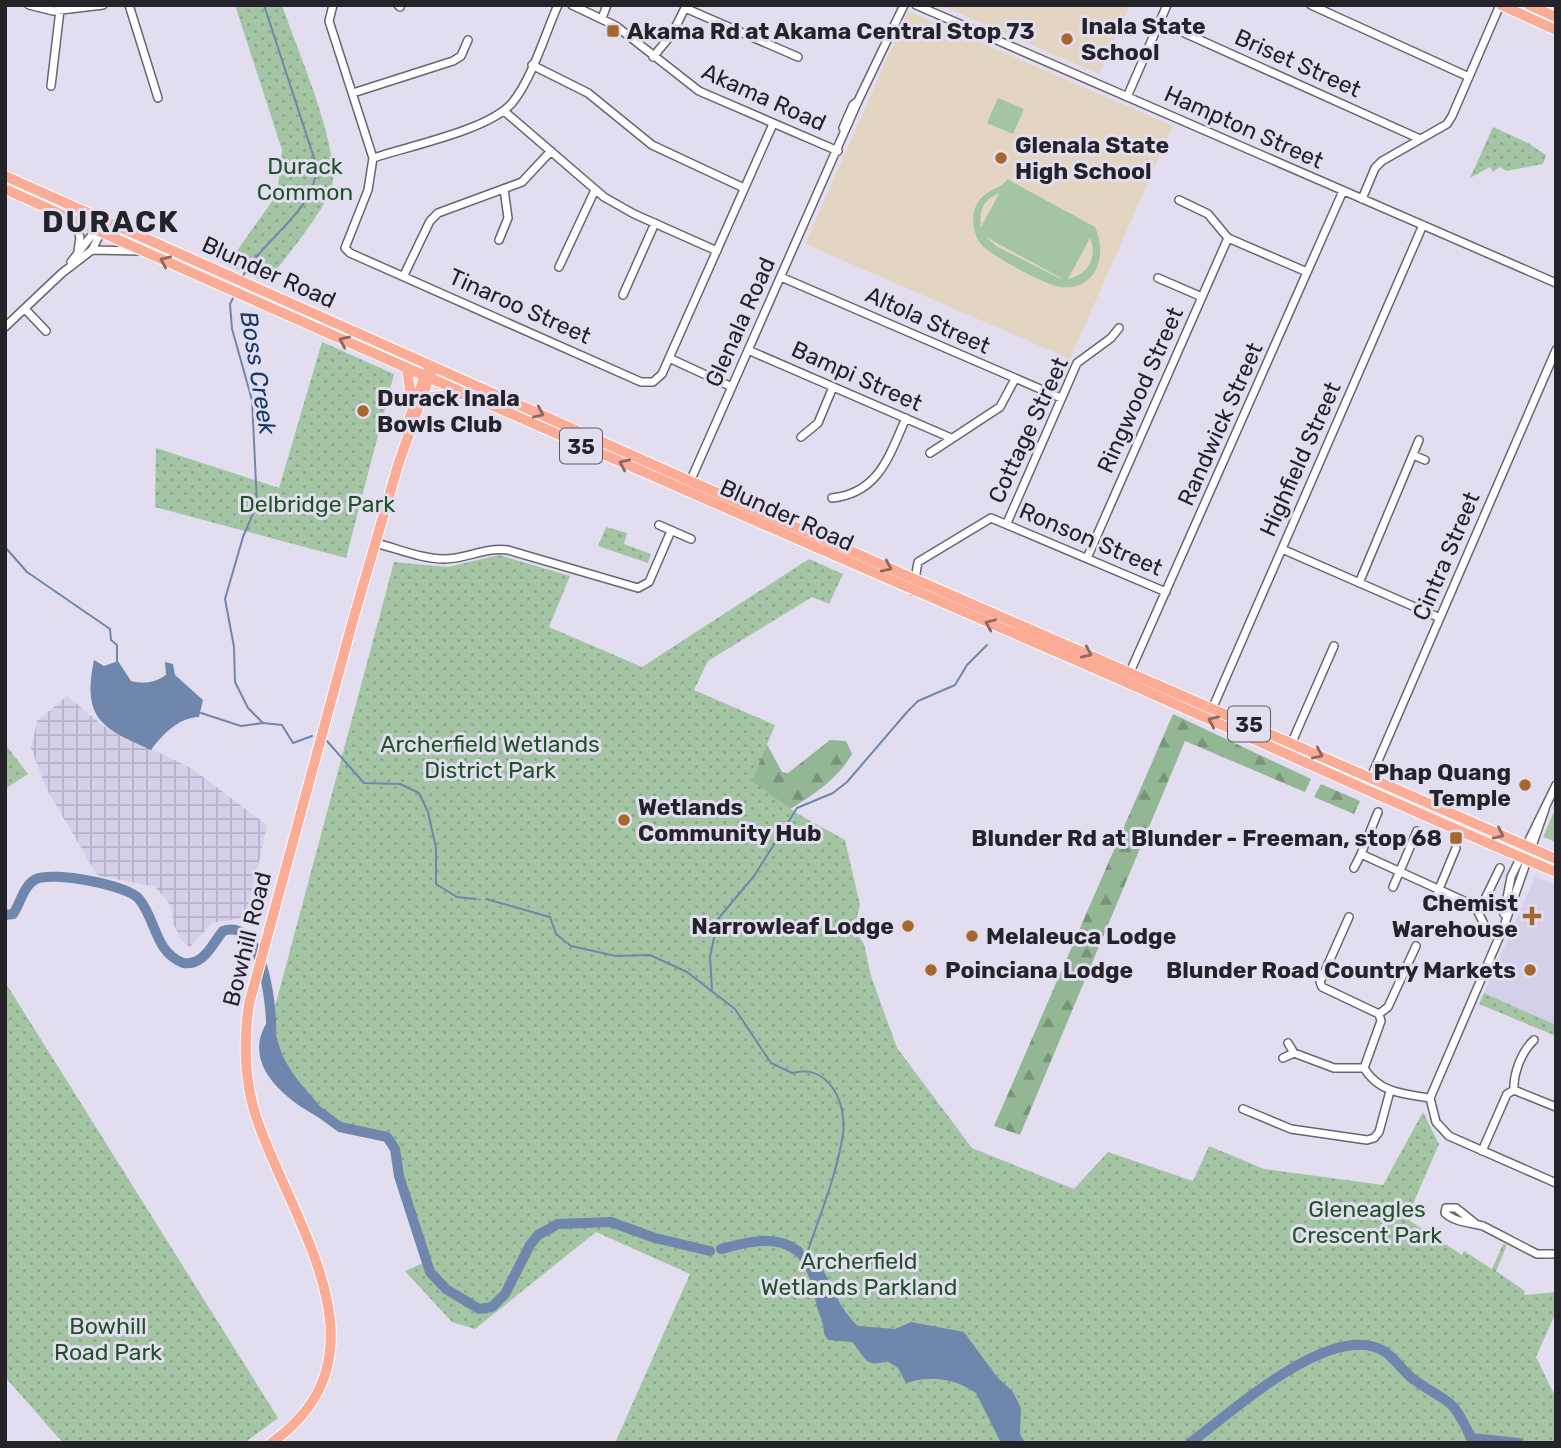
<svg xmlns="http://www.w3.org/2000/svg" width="1561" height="1448" viewBox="0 0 1561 1448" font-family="Rubik,sans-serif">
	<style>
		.built { fill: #d5d0e9 }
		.industrial { fill: url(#industrial-grid) }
		.education { fill: #e3d5c2 }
		.green { fill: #a3c5a4; fill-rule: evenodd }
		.forest { fill: url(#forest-firs) }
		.park { fill: url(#park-dots) }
		.water { fill: #6f87ac }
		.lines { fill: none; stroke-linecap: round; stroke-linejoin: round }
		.stream { stroke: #6f87ac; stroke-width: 2 }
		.river { stroke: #6f87ac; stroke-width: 10 }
		.minor-casing { stroke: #676473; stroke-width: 10 }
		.major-casing { stroke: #fff; stroke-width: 12 }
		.minor { stroke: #fff; stroke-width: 7 }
		.major { stroke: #faac96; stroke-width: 10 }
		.oneway { stroke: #8f6860 }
		.poi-dot { fill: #a6662f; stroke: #e2def0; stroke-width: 2.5 }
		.labels { text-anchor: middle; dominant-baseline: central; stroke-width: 6; stroke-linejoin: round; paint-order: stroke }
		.shield { fill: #e2def0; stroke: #5d5b65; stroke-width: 2 }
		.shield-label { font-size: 21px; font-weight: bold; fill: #24232a }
		.poi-label { font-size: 23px; font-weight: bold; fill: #24232a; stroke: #e2def0; text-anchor: start }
		.street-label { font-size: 23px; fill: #24232a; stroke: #e2def0 }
		.park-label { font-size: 23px; fill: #1f5325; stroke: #e2def0 }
		.water-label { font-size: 24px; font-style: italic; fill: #183969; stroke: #e2def0 }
		.district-label { font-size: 30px; font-weight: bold; letter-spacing: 2px; fill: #24232a; stroke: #e2def0 }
	</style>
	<defs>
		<pattern id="industrial-grid" width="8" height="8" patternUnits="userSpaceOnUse" patternTransform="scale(1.75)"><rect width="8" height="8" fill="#d5d0e9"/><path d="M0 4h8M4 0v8" fill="none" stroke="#b7b2c8"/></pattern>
		<pattern id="forest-firs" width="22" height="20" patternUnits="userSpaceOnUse" patternTransform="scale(1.75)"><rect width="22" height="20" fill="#93b694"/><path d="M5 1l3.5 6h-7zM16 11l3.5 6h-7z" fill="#789479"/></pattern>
		<pattern id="park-dots" width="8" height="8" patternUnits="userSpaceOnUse" patternTransform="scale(1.75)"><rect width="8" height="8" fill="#a3c5a4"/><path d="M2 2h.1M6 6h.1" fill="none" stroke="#8ca98d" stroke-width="1.8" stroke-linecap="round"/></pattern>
	</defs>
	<rect width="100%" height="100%" fill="#e2def0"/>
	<path class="built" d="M 1535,877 L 1556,885 L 1556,1025 L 1484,993 Z"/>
	<path class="industrial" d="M 67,696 L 105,727 L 191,768 L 267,825 L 247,917 L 212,923 L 190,947 L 181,940 L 174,925 L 171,906 L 155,887 L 97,875 L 46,788 L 31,748 L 37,721 Z"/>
	<path class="education" d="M 940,5 L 1130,5 L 1099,74 Z
		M 908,11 L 1173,126 L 1070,359 L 805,244 Z"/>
	<path class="green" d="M 998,98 L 1024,109 L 1013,134 L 987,123 Z
		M 1007,179 L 1095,227 C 1108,254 1097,291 1061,287 C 1045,285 989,255 980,243 C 974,234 972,222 974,212 C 980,188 1000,192 1007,179 ZM 999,193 L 999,194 L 981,227 C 978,211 984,199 999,193 ZM 986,237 L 1061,278 L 1061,279 L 996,246 ZM 1090,238 C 1098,257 1088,275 1068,279 Z
		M 1556,807 L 1556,842 L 1543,837 Z"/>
	<path class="forest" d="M 1173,714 L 1311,779 L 1305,792 L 1185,741 L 1020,1135 L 994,1126 Z
		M 605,725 L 763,737 L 782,772 L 788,773 L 830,740 L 846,741 L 852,754 C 834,785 804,800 774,819 Z
		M 1321,784 L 1360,801 L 1354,814 L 1314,797 Z"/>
	<path class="park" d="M 235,5 L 282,5 C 294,42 344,154 331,190 C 322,213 283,262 266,282 L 227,265 L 277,194 L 282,150 Z
		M 1493,127 L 1528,143 L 1546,155 L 1543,164 L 1506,171 L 1500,167 L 1493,172 L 1490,167 L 1470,178 Z
		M 322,342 L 394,374 L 346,558 L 155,507 L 156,448 L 279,488 Z
		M 606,527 L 627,533 L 624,544 L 651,554 L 648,563 L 598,546 Z
		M 499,555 L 570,576 L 549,627 L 642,667 L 809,559 L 843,574 L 829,604 L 812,597 L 708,661 L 694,690 L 775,725 L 752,781 L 798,814 L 845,840 L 860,905 L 854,929 L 864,944 L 871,976 L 897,1048 L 972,1148 L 1074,1189 L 1108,1152 L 1193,1181 L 1209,1146 L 1264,1169 L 1383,1185 L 1423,1112 L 1439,1144 L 1415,1199 L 1410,1221 L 1462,1255 L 1464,1251 L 1492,1269 L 1503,1244 L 1507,1245 L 1496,1271 L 1525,1291 L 1524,1295 L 1556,1292 L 1556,1312 L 1536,1357 L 1556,1398 L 1556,1443 L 615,1443 L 690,1274 L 596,1232 L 475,1329 L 452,1322 L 405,1271 L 425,1262 L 399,1176 L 395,1149 L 380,1133 L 353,1132 L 329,1119 L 285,1063 L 277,1048 L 273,1014 L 394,562 L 448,567 Z
		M 5,744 L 28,774 L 5,789 Z
		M 5,982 L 278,1418 L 244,1443 L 63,1443 L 5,1377 Z
		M 1484,993 L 1556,1025 L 1556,1036 L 1479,1004 Z"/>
	<path class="water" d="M 94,660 L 104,666 L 118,661 L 131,681 C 145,684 154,683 166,675 L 165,662 L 173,664 L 175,675 L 203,700 L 199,717 C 178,718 163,734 151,750 C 101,728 82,719 94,660 Z
		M 274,1013 C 275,1064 300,1080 329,1117 L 329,1122 C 288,1104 232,1061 274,1013 Z
		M 787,1242 C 837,1263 825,1296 858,1326 L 895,1329 L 911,1322 L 964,1332 L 997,1377 L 1013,1392 L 1021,1408 L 1020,1434 L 1025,1443 L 1001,1443 L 976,1393 C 954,1378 931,1375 906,1383 L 898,1368 L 887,1361 C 865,1369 865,1356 852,1342 L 828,1340 L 824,1334 C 824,1322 820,1318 817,1307 C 812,1284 808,1263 787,1248 Z"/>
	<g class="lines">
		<path class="stream" d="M 242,278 C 260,241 320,208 316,164 L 264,5
			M 234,296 L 230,304 L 232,329 L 252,400 L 257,504 L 243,537 L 225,599 L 234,647 L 235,682 L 248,708 L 263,723
			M 5,547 L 27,572 L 110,629 L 111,640 L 117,645 L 117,661
			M 201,713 L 241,726 L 263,723 L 282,725 L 293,743 L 312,736
			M 327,741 L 364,783 L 400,784 L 419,793 L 428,812 L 436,848 L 436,884 L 457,897 L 476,899
			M 486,899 L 550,917 L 556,934 L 571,946 L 616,956 L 650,955 L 687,972 L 735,1009 L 771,1063 L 792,1073 C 828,1063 847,1102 843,1134 C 837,1174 820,1215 807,1253
			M 712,989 L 710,957 L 718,919 L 754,876 L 797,808 L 833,793 L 847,782 L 907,712 L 918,701 L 955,685 L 967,665 L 987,645"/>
		<path class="river" d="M 5,915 L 13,914 C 21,903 23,886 36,879 C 53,871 127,885 139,899 C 157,921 154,951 183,963 C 204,966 212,944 223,931 C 262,917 272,1005 271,1030
			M 318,1111 L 340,1127 L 387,1137 L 395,1149 L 399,1176 L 430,1272 L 446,1289 L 479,1309 L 492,1307 L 505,1294 L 530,1245 L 538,1235 L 558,1224 L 611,1222 L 655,1238 L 710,1251
			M 721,1249 C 747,1242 774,1234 798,1251
			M 1190,1443 C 1231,1413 1329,1322 1382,1350 C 1394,1356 1402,1371 1413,1379 C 1449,1405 1451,1394 1471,1438 L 1519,1443"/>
		<defs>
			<path id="minor" d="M 29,5 L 53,11 L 103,5
				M 129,5 L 158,98
				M 333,5 L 329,21 L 373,158 L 368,190 L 345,248 L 350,253 L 641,382 L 653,382 L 662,374 L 773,124
				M 398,5 L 400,7
				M 572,5 L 616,26 L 699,91 L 838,151
				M 916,5 L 1556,283
				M 1311,5 L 1469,77
				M 685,8 L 798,57
				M 602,18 L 607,5
				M 1160,22 L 1420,139
				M 653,57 L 672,34 L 686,6
				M 532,65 L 588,93 L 652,145 L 744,188
				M 51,86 L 60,10
				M 353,93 L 453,61 L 461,56 L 468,40
				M 1127,97 L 1167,5
				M 504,111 L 604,197 L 634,214 L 717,251
				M 843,128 L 853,105 L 858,101
				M 373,158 C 409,146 489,130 512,103 C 532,79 545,34 558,5
				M 1362,199 L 1375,168 L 1382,161 L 1447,124 L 1452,116 L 1500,5
				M 1179,200 L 1208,214 L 1228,238 L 1307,272
				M 76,222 L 80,238 L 78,251
				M 499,240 L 508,218 L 504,189
				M 92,250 L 140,251
				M 71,262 L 98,227
				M 559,267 L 595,190
				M 404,275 L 430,221 L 438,213 L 522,182 L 551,151
				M 781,277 L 1061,398
				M 1158,278 L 1202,297
				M 623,295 L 655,223
				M 25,309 L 46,331
				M 5,327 L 62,273 L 92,250 L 101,232 L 103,219
				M 748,350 L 951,438
				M 669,358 L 732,387
				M 801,437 L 818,423 L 833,387
				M 930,453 L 1000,407 L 1015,379
				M 1413,455 L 1425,460
				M 689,484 L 858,101 L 904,5
				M 832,498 C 879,493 889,456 906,418
				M 1007,523 L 1077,363 L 1111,338 L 1119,328
				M 659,525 L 691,539
				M 375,543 C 397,548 421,559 444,559 C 466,559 485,547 508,550 L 638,588 L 649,582 L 671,531
				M 1282,549 L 1440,618
				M 1087,558 L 1228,238
				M 1359,583 L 1419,440
				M 913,591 L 918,562 L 991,518 L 1166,592
				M 1130,672 L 1343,191
				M 1213,707 L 1423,225
				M 1292,742 L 1334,646
				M 1371,777 L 1556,350
				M 1545,809 L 1504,926 L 1430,1098 L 1436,1122 L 1449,1136 L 1556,1183
				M 1378,812 L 1361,854 L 1475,906 L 1485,926 L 1501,933
				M 1354,868 L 1361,854
				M 1393,887 L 1417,831
				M 1434,901 L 1456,848
				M 1475,906 L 1483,903 L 1500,868
				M 1504,914 L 1511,877 L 1556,785
				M 1349,917 L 1320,982 L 1322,987 L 1379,1014 L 1381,1021 L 1364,1068 C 1379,1093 1404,1094 1430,1098
				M 1379,1014 L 1388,1007 L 1416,946
				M 1288,1043 L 1294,1053
				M 1283,1058 L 1294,1053 L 1334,1068 L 1364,1068
				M 1514,1090 C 1513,1073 1522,1051 1534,1040
				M 1243,1109 L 1291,1129 L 1367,1140 L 1374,1138 L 1379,1132 L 1390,1091
				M 1482,1151 L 1507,1094 L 1514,1090 L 1556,1107
				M 1476,1224 L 1456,1208 L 1446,1208 L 1445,1213 C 1454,1222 1471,1223 1483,1226 L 1537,1254 L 1556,1254"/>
			<path id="major" d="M 1501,5 L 1556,30
				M 1529,5 L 1556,17
				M 5,176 L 690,481 L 1556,859
				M 5,189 C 360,349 716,504 1073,659 C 1234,729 1393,804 1556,872
				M 407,369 L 412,403
				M 422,398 L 461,394
				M 410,417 L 426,373
				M 271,1443 C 394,1357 295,1227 259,1125 C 244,1085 243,1045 249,1004 L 353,620 L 399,462 L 431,372"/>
		</defs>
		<use href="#minor" class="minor-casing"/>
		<use href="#major" class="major-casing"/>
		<use href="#minor" class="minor"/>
		<use href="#major" class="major"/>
	</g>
	<defs><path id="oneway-chevron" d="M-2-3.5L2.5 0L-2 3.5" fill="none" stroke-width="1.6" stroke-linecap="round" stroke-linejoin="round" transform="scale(1.75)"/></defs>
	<g class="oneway">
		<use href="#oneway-chevron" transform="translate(165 261) rotate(-156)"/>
		<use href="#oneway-chevron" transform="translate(344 341) rotate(-156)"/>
		<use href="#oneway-chevron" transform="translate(539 413) rotate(24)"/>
		<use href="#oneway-chevron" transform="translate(624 464) rotate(-156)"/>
		<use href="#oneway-chevron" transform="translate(887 567) rotate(24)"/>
		<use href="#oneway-chevron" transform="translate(990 624) rotate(-157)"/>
		<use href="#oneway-chevron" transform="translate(1087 653) rotate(24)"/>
		<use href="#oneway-chevron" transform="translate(1213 721) rotate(-156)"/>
		<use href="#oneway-chevron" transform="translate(1318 754) rotate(24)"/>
		<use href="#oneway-chevron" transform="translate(1499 834) rotate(25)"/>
	</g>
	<g class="poi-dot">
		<rect x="606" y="24" width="14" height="14" rx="3.5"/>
		<circle cx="1067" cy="39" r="7"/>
		<circle cx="1001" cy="158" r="7"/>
		<circle cx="363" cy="411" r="7"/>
		<circle cx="1525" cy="785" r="7"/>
		<circle cx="624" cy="820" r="7"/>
		<rect x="1449" y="831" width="14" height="14" rx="3.5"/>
		<path d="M1528.5 905.5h7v7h7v7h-7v7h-7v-7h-7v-7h7z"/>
		<circle cx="908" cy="926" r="7"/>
		<circle cx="972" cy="936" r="7"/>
		<circle cx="931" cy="970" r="7"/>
		<circle cx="1530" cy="970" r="7"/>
	</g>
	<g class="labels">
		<g class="shield">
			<rect x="560" y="428.5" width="42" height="35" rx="5"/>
			<rect x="1228" y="706.5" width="42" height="35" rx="5"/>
		</g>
		<g class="shield-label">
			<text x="581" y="446">35</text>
			<text x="1249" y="724">35</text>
		</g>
		<g class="poi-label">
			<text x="1081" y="26">Inala State<tspan x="1081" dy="26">School</tspan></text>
			<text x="627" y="31">Akama Rd at Akama Central Stop 73</text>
			<text x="1015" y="145">Glenala State<tspan x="1015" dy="26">High School</tspan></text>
			<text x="377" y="398">Durack Inala<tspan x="377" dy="26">Bowls Club</tspan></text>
			<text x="1511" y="772" text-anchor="end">Phap Quang<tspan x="1511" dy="26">Temple</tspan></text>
			<text x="638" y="807">Wetlands<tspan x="638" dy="26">Community Hub</tspan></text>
			<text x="1442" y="838" text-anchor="end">Blunder Rd at Blunder - Freeman, stop 68</text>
			<text x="1518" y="903" text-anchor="end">Chemist<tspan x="1518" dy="26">Warehouse</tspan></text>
			<text x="894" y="926" text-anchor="end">Narrowleaf Lodge</text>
			<text x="986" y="936">Melaleuca Lodge</text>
			<text x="945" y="970">Poinciana Lodge</text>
			<text x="1516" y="970" text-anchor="end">Blunder Road Country Markets</text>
		</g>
		<g class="street-label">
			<text transform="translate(1298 63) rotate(24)">Briset Street</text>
			<text transform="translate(764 97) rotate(24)">Akama Road</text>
			<text transform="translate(1244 127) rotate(24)">Hampton Street</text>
			<text transform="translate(269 272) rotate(24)">Blunder Road</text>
			<text transform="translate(520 306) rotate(24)">Tinaroo Street</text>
			<text transform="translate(928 320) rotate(24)">Altola Street</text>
			<text transform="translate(740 322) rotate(-66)">Glenala Road</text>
			<text transform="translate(857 376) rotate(24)">Bampi Street</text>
			<text transform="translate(1140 390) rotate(-66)">Ringwood Street</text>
			<text transform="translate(1220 424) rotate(-66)">Randwick Street</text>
			<text transform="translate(1028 430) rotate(-65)">Cottage Street</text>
			<text transform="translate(1300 459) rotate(-66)">Highfield Street</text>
			<text transform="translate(787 515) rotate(24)">Blunder Road</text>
			<text transform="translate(1091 539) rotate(23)">Ronson Street</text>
			<text transform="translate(1446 556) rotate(-67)">Cintra Street</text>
			<text transform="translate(247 939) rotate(-76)">Bowhill Road</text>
		</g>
		<g class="park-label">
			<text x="305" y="166">Durack<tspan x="305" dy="26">Common</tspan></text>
			<text x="317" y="504">Delbridge Park</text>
			<text x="490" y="744">Archerfield Wetlands<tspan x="490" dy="26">District Park</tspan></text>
			<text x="1367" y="1209">Gleneagles<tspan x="1367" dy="26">Crescent Park</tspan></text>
			<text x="859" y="1261">Archerfield<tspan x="859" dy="26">Wetlands Parkland</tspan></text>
			<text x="108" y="1326">Bowhill<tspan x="108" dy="26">Road Park</tspan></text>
		</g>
		<g class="water-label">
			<text transform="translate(258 373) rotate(81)">Boss Creek</text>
		</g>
		<g class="district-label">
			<text x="111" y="222">DURACK</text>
		</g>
	</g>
	<rect width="1561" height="1448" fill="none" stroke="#24232a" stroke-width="14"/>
</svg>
